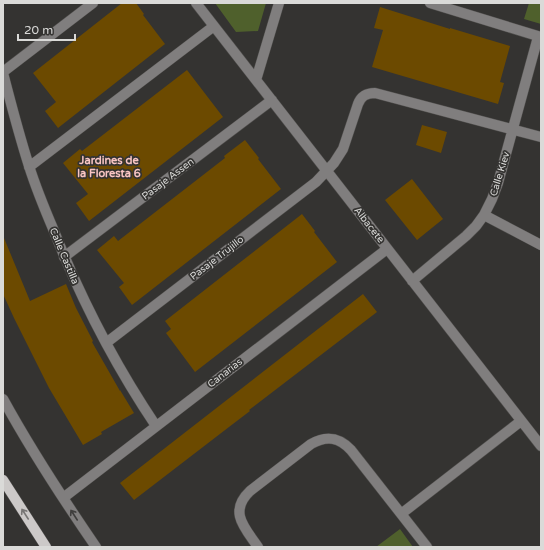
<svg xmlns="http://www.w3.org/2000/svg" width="544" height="550" viewBox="0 0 544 550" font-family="'Varela Round',sans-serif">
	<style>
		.green { fill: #4f602c }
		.building { fill: #6c4a00 }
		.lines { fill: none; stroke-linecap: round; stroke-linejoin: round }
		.minor-casing { stroke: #52514f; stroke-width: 11 }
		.major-casing { stroke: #52514f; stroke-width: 11 }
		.minor { stroke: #807e7e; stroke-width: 10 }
		.major { stroke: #ccc9c8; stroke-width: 10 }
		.oneway { stroke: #787675 }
		.oneway2 { stroke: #3f3e3d }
		.labels { text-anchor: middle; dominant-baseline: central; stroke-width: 3.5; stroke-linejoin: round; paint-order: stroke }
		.street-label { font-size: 10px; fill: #dadad8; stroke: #343331 }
		.neighbourhood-label { font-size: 11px; font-weight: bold; fill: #f9c5c3; stroke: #343331 }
	</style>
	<rect width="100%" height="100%" fill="#343331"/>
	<path class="green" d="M 215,3 L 266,3 L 258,31 L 236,32 Z
		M 529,3 L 541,3 L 541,24 L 524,19 Z
		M 400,529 L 413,547 L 376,547 Z"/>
	<path class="building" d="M 122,3 L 136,3 L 144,14 L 143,15 L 165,44 L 58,128 L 45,111 L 56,102 L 33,73 Z
		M 380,7 L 450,29 L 450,28 L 510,46 L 500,82 L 504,83 L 498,104 L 372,67 L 383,30 L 374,28 Z
		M 187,70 L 223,117 L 89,221 L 76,203 L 88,194 L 63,163 L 80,149 L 82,151 Z
		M 422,125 L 447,132 L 441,153 L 416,145 Z
		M 245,140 L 259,158 L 258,159 L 281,189 L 132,305 L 119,287 L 124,283 L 97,250 L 114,236 L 118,241 L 225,158 L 224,156 Z
		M 412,179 L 443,219 L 417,240 L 385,200 Z
		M 302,214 L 315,231 L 314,232 L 337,262 L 195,372 L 166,333 L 171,329 L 165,321 Z
		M 3,238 L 4,238 L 30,301 L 66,284 L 76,308 L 93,341 L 92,342 L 120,391 L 120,390 L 134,413 L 101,432 L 102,434 L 83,445 L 49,388 L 14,318 L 3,294 Z
		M 363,294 L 377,312 L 249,410 L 250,411 L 229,427 L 134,500 L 120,483 Z"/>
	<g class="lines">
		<defs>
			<path id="minor" d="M 196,3 L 541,446
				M 430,3 L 541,37
				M 3,72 L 93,3
				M 3,73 C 11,104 19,135 29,166 C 36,188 45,210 54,231 C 81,299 115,365 156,426
				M 256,80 L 279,3
				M 29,167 L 214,26
				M 484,215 L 541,245
				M 64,257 L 272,100
				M 412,281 L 466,236 L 476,226 L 484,215 L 492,199 L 498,183 L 538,37
				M 106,343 L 316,182 L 334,163 L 343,149 L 358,104 C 361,96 366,93 375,93 L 541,137
				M 3,399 C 31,450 63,499 96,547
				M 63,498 L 387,249
				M 401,514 L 521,421
				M 258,547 C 245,528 228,512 250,491 L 311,444 C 327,435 339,437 351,450 L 427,547"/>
			<path id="major" d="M 3,480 L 46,547"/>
		</defs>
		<use href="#minor" class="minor-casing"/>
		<use href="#major" class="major-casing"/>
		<use href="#minor" class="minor"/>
		<use href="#major" class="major"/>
	</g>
	<defs><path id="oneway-shaft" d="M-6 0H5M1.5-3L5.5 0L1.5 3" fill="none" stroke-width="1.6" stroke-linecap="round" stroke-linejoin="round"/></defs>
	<use class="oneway" href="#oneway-shaft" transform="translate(25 514) rotate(-123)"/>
	<use class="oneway2" href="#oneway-shaft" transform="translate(74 515) rotate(-123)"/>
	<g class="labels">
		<g class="street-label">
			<text transform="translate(500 174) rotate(-73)">Calle Kiev</text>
			<text transform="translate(168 179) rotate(-37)">Pasaje Assen</text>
			<text transform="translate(369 225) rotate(52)">Albacete</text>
			<text transform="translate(64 256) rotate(67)">Calle Castilla</text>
			<text transform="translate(217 258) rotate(-38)">Pasaje Trujillo</text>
			<text transform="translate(225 373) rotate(-38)">Canarias</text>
		</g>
		<g class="neighbourhood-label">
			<text x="109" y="160">Jardines de<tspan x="109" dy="13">la Floresta 6</tspan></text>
		</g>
	</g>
	<rect width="544" height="550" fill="none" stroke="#dadad8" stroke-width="8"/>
	<path d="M18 34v6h57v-6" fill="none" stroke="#dadad8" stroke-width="2"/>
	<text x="24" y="34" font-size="12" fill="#dadad8" stroke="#343331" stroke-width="3" paint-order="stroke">20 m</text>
</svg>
